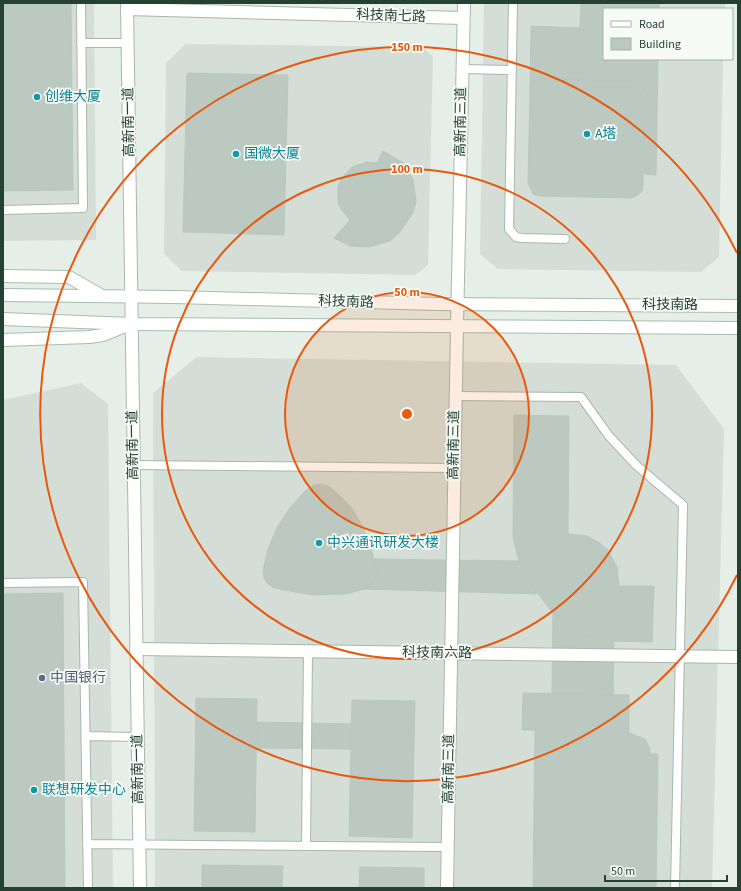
<svg xmlns="http://www.w3.org/2000/svg" width="741" height="891" viewBox="0 0 741 891" font-family="'Source Sans 3','Noto Sans SC',sans-serif">
	<style>
		.built { fill: #d4ded7 }
		.building { fill: #bbc9c1; stroke: #b8c8be }
		.lines { fill: none; stroke-linecap: round; stroke-linejoin: round }
		.service-casing { stroke: #a8b7ae; stroke-width: 10 }
		.minor-casing { stroke: #a8b7ae; stroke-width: 14 }
		.tertiary-casing { stroke: #a8b7ae; stroke-width: 14 }
		.secondary-casing { stroke: #a7bdb0; stroke-width: 14 }
		.service { stroke: #fff; stroke-width: 8 }
		.minor { stroke: #fff; stroke-width: 12 }
		.tertiary { stroke: #fff; stroke-width: 12 }
		.secondary { stroke: #fff; stroke-width: 12 }
		.ring { fill: none; stroke: #e8590c; stroke-width: 2 }
		.culture-dot { fill: #0f9aa8; stroke: #f7fbf8; stroke-width: 1.5 }
		.service-dot { fill: #5c6f8a; stroke: #f7fbf8; stroke-width: 1.5 }
		.labels { text-anchor: middle; dominant-baseline: central; stroke-width: 3.5; stroke-linejoin: round; paint-order: stroke }
		.street-label { font-size: 14px; fill: #244132; stroke: #f7fbf8 }
		.culture-label { font-size: 14px; fill: #0d838f; stroke: #f7fbf8; text-anchor: start }
		.service-label { font-size: 14px; fill: #4e5e75; stroke: #f7fbf8; text-anchor: start }
		.centre { fill: #e8590c; stroke: #f7fbf8; stroke-width: 2 }
		.ring-label { font-size: 12px; text-anchor: middle; font-weight: bold; fill: #e8590c; stroke: #f7fbf8; stroke-width: 3.5; stroke-linejoin: round; paint-order: stroke }
	</style>
	<rect width="100%" height="100%" fill="#e6eee8"/>
	<path class="built" d="M 3,3 L 94,3 L 96,240 L 3,241 Z
		M 484,3 L 725,3 L 725,9 L 604,9 L 604,59 L 723,59 L 719,257 L 701,272 L 498,269 L 480,254 Z
		M 185,44 L 422,47 L 433,56 L 428,265 L 415,275 L 182,271 L 164,254 L 166,63 Z
		M 197,357 L 676,365 L 724,429 L 712,888 L 155,888 L 153,393 Z
		M 81,383 L 108,404 L 113,888 L 3,888 L 3,400 Z"/>
	<path class="building" d="M 3,3 L 71,3 L 73,190 L 3,191 Z
		M 581,3 L 659,3 L 659,9 L 604,9 L 604,59 L 658,59 L 656,175 L 644,174 L 645,93 L 644,86 L 640,82 L 543,79 L 535,80 L 531,85 L 530,92 L 531,26 L 580,28 Z
		M 187,73 L 288,75 L 284,235 L 183,232 Z
		M 543,79 L 633,80 L 640,82 L 644,86 L 643,185 L 642,191 L 638,195 L 631,198 L 539,196 L 533,194 L 528,183 L 530,92 L 531,85 L 535,80 Z
		M 383,151 L 402,162 L 413,179 L 416,201 L 413,213 L 399,233 L 390,241 L 369,247 L 350,246 L 334,238 L 350,220 L 341,209 L 338,203 L 338,187 L 341,179 L 352,167 L 367,162 L 377,163 Z
		M 514,415 L 569,416 L 568,534 L 587,536 L 598,542 L 608,550 L 617,567 L 619,586 L 654,586 L 652,642 L 614,641 L 584,634 L 568,624 L 553,613 L 529,582 L 519,561 L 513,537 Z
		M 320,484 L 330,487 L 341,497 L 351,507 L 363,527 L 371,548 L 377,571 L 374,582 L 368,588 L 346,594 L 312,595 L 274,588 L 267,583 L 264,577 L 263,571 L 268,549 L 277,527 L 290,508 L 305,491 L 312,486 Z
		M 374,559 L 519,561 L 537,594 L 364,589 L 371,585 L 377,575 Z
		M 63,593 L 65,888 L 3,888 L 3,594 Z
		M 553,613 L 568,624 L 584,634 L 614,641 L 613,695 L 552,694 Z
		M 523,693 L 629,695 L 629,733 L 645,739 L 650,749 L 650,754 L 658,754 L 656,888 L 533,888 L 535,730 L 522,730 Z
		M 196,698 L 257,699 L 255,832 L 194,831 Z
		M 352,700 L 415,701 L 412,838 L 349,836 Z
		M 257,722 L 352,724 L 351,749 L 256,748 Z
		M 202,865 L 283,866 L 282,888 L 202,888 Z
		M 360,867 L 424,868 L 424,888 L 359,888 Z"/>
	<g class="lines">
		<defs>
			<path id="service" d="M 513,3 L 509,229 L 516,237 L 522,238 L 565,239
				M 81,43 L 128,43
				M 462,69 L 511,70
				M 3,210 L 83,208 L 81,3
				M 455,396 L 581,397 L 609,436 L 636,465 L 683,505 L 675,888
				M 134,465 L 454,468
				M 3,583 L 83,582 L 88,888
				M 86,736 L 137,737
				M 87,844 L 447,847
				M 306,846 L 308,651"/>
			<path id="minor" d="M 127,9 L 463,18
				M 136,649 L 738,657
				M 447,888 L 457,326"/>
			<path id="tertiary" d="M 127,3 L 140,888
				M 457,326 L 464,3"/>
			<path id="secondary" d="M 3,276 L 69,277 L 102,296
				M 3,295 L 174,297 L 438,304 L 738,306
				M 3,319 L 132,324 L 738,328
				M 3,340 L 89,337 L 103,335 L 128,325"/>
		</defs>
		<use href="#service" class="service-casing"/>
		<use href="#minor" class="minor-casing"/>
		<use href="#tertiary" class="tertiary-casing"/>
		<use href="#secondary" class="secondary-casing"/>
		<use href="#service" class="service"/>
		<use href="#minor" class="minor"/>
		<use href="#tertiary" class="tertiary"/>
		<use href="#secondary" class="secondary"/>
	</g>
	<circle cx="407" cy="414" r="122" fill="#e8590c" fill-opacity=".12"/>
	<g class="ring">
		<circle cx="407" cy="414" r="122"/>
		<circle cx="407" cy="414" r="245"/>
		<path d="M737 575A367 367 0 1 1 737 253"/>
	</g>
	<g class="culture-dot">
		<circle cx="37" cy="97" r="4"/>
		<circle cx="587" cy="134" r="4"/>
		<circle cx="236" cy="154" r="4"/>
		<circle cx="319" cy="543" r="4"/>
		<circle cx="34" cy="790" r="4"/>
	</g>
	<circle class="service-dot" cx="42" cy="678" r="4"/>
	<g class="labels">
		<g class="street-label">
			<text transform="translate(391 16) rotate(2)">科技南七路</text>
			<text transform="translate(129 122) rotate(-91)">高新南一道</text>
			<text transform="translate(461 122) rotate(-89)">高新南三道</text>
			<text transform="translate(346 302) rotate(2)">科技南路</text>
			<text x="670" y="305">科技南路</text>
			<text transform="translate(133 445) rotate(-91)">高新南一道</text>
			<text transform="translate(454 445) rotate(-89)">高新南三道</text>
			<text transform="translate(437 653) rotate(1)">科技南六路</text>
			<text transform="translate(138 769) rotate(-91)">高新南一道</text>
			<text transform="translate(449 769) rotate(-89)">高新南三道</text>
		</g>
		<g class="culture-label">
			<text x="45" y="97">创维大厦</text>
			<text x="595" y="134">A塔</text>
			<text x="244" y="154">国微大厦</text>
			<text x="327" y="543">中兴通讯研发大楼</text>
			<text x="42" y="790">联想研发中心</text>
		</g>
		<g class="service-label">
			<text x="50" y="678">中国银行</text>
		</g>
	</g>
	<circle cx="407" cy="414" r="6" class="centre"/>
	<g class="ring-label">
		<text x="407" y="51">150 m</text>
		<text x="407" y="173">100 m</text>
		<text x="407" y="296">50 m</text>
	</g>
	<rect width="741" height="891" fill="none" stroke="#244132" stroke-width="8"/>
	<rect x="603" y="8" width="130" height="52" fill="#f7fbf8" stroke="#a3b1a9"/>
	<rect x="611" y="21" width="20" height="6" fill="#ffffff" stroke="#a3b1a9"/>
	<text x="639" y="28" font-size="12" fill="#244132">Road</text>
	<rect x="611" y="38" width="20" height="12" fill="#bbc9c1" stroke="#a3b1a9"/>
	<text x="639" y="48" font-size="12" fill="#244132">Building</text>
	<path d="M605 875v6h122v-6" fill="none" stroke="#244132" stroke-width="2"/>
	<text x="611" y="875" font-size="12" fill="#244132" stroke="#f7fbf8" stroke-width="3" paint-order="stroke">50 m</text>
</svg>
